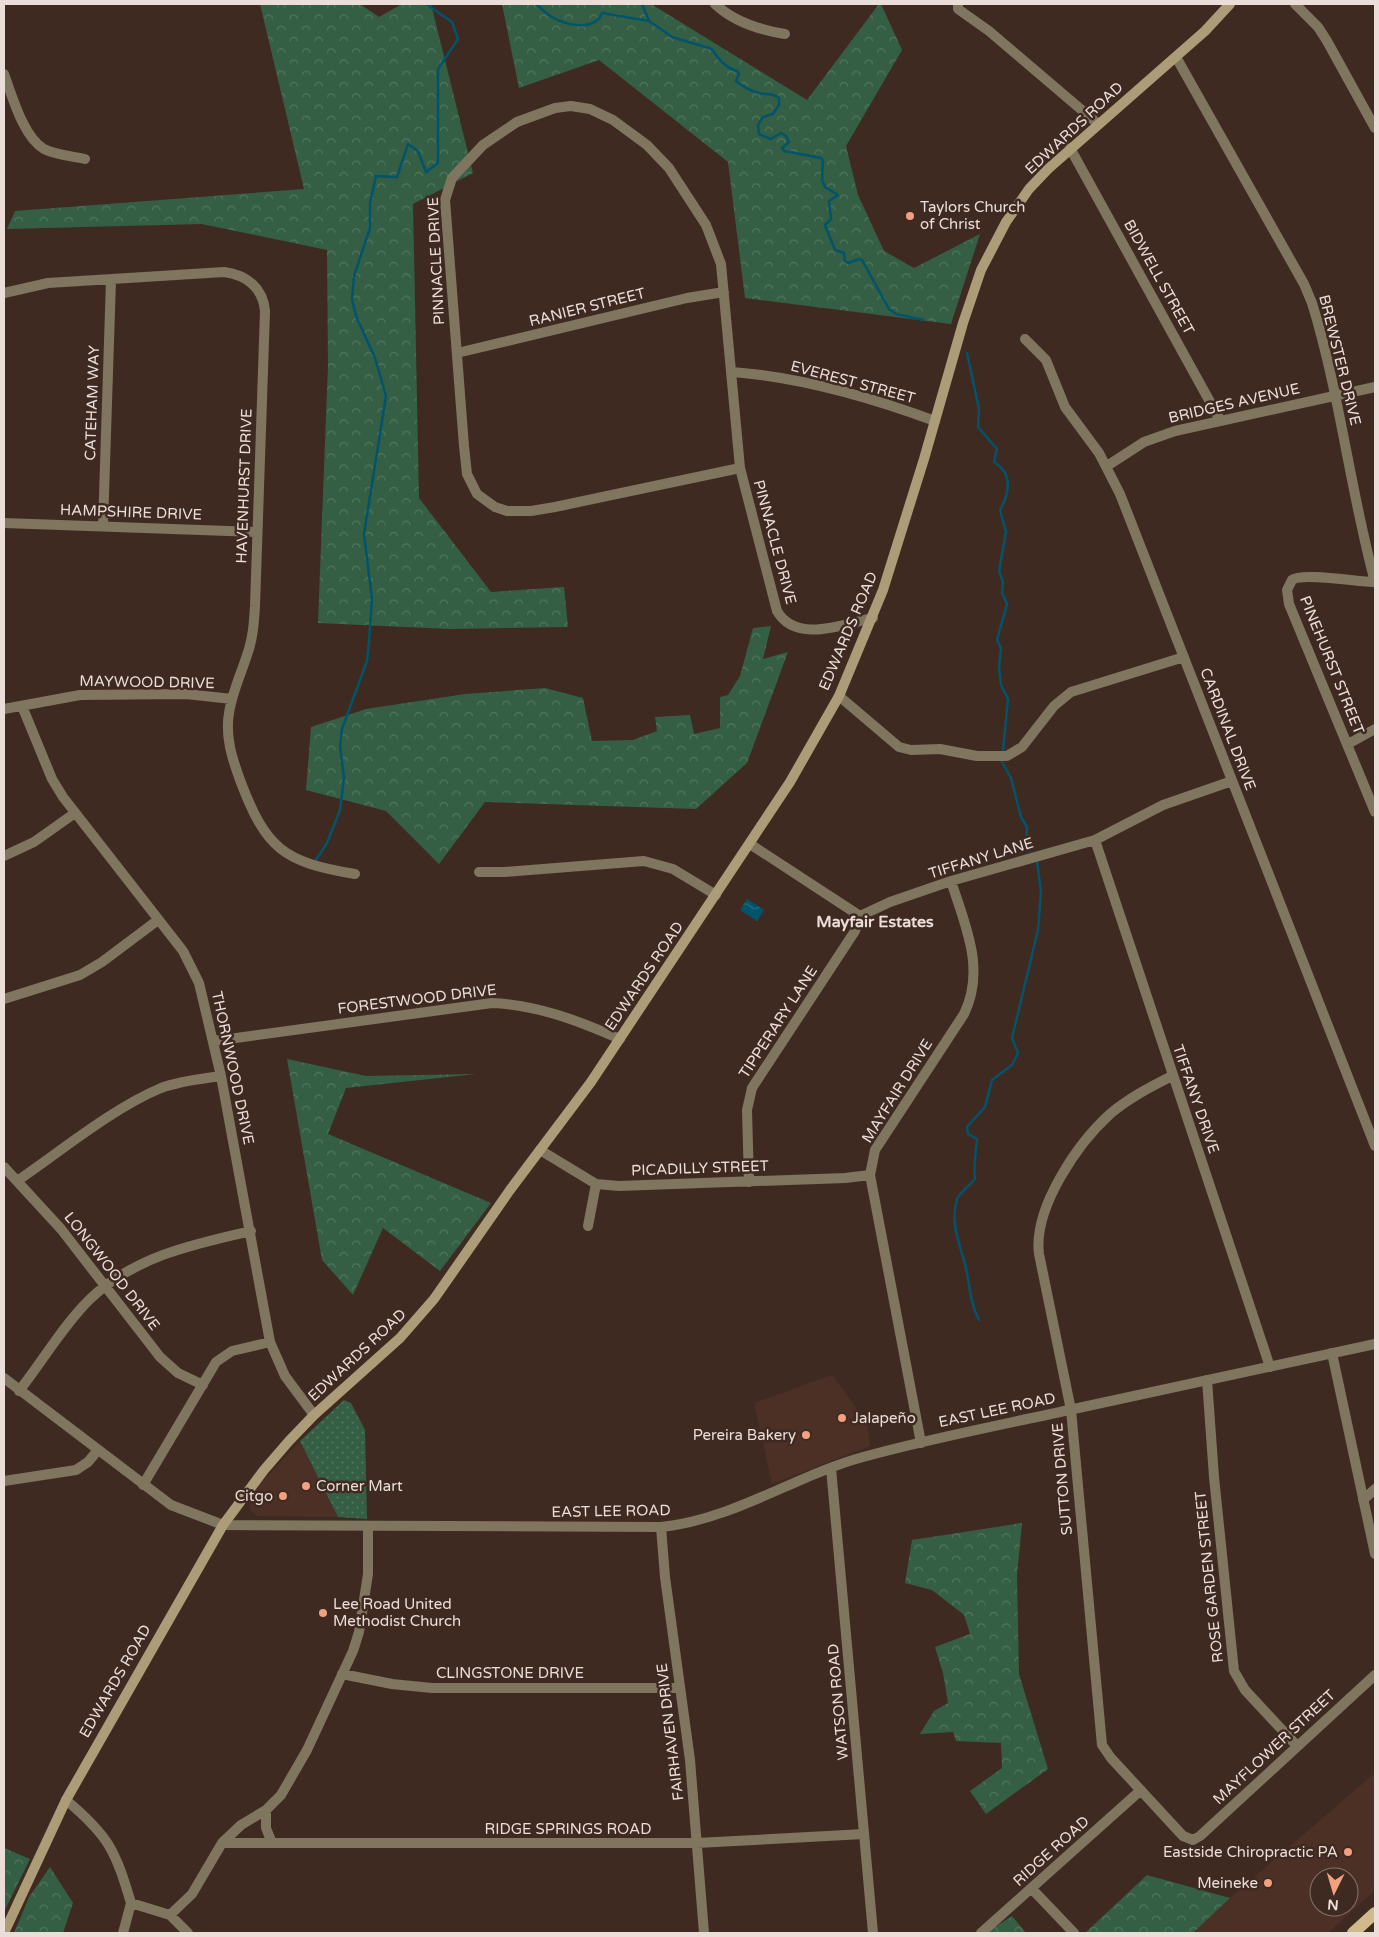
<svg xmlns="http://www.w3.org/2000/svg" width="1379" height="1937" viewBox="0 0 1379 1937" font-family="'Varela Round',sans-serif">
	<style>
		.built { fill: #4c3026; fill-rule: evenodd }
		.grass { fill: url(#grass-dots) }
		.forest { fill: url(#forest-crowns) }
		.water { fill: url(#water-waves) }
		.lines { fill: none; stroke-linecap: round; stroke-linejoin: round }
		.stream { stroke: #01546c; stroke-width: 2.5 }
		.minor { stroke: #80755f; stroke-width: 10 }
		.tertiary { stroke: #80755f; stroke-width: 10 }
		.secondary { stroke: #ad9c78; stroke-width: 10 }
		.primary { stroke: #d0ba8b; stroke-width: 12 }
		.poi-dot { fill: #f2a17e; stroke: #3f2a22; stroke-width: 2 }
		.labels { text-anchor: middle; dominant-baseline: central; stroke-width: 5; stroke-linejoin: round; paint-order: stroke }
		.street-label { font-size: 15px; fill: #ebddd8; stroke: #3f2a22 }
		.poi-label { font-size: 15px; fill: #ebddd8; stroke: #3f2a22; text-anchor: start }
		.neighbourhood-label { font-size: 16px; font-weight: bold; fill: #ebddd8; stroke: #3f2a22 }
	</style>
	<defs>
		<pattern id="grass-dots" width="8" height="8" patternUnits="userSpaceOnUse" patternTransform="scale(1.25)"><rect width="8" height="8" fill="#345f44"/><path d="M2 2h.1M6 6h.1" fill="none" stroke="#52765e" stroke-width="1.8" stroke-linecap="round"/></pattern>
		<pattern id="forest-crowns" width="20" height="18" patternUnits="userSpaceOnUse" patternTransform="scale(1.25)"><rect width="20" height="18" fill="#345f44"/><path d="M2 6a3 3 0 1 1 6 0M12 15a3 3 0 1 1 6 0" fill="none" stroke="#52765e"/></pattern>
		<pattern id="water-waves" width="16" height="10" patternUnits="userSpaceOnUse" patternTransform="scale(1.25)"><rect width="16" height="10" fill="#01546c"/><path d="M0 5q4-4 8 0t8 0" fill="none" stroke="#266c80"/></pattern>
	</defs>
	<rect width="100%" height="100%" fill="#3f2a22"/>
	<path class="built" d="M 832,1375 L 867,1423 L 870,1446 L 772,1484 L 754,1403 Z
		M 300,1441 L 338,1517 L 257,1516 L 250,1510 L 249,1501 L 260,1484 Z
		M 1375,1773 L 1375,1890 L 1328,1933 L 1193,1933 L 1230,1898 ZM 1319,1877 L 1349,1877 L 1349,1907 L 1319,1907 Z"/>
	<path class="grass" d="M 344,1400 L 351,1403 L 365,1430 L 367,1519 L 338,1517 L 300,1441 Z"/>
	<path class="forest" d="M 260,4 L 360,4 L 379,17 L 402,4 L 431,4 L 473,173 L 413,204 L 419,498 L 491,592 L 564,587 L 568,627 L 450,629 L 318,623 L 328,365 L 327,250 L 202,224 L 7,229 L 15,211 L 304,189 Z
		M 502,4 L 651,4 L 807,100 L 879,4 L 881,4 L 902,50 L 846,146 L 858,195 L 884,251 L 914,268 L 980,234 L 951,324 L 745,298 L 728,162 L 599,60 L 519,88 Z
		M 771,626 L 763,659 L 788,652 L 747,763 L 696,809 L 485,802 L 439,864 L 386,811 L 306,790 L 311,727 L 366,709 L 465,694 L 545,688 L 583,698 L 592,741 L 633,740 L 657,731 L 655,717 L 690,715 L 694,734 L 720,728 L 720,697 L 728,695 L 740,676 L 753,628 Z
		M 287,1059 L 366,1076 L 476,1074 L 346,1088 L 328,1134 L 491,1203 L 440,1271 L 383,1228 L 353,1295 L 322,1260 Z
		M 1022,1523 L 1017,1576 L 1019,1674 L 1048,1769 L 986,1814 L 970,1791 L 1002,1768 L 1001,1743 L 956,1741 L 953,1732 L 920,1734 L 934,1711 L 948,1703 L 943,1673 L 935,1647 L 970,1634 L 964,1615 L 932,1590 L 905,1583 L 912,1540 Z
		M 4,1848 L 30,1859 L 4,1912 Z
		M 50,1867 L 73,1903 L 63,1933 L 14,1933 L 29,1897 Z
		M 1147,1875 L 1230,1898 L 1193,1933 L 1085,1933 Z
		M 1012,1916 L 1026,1933 L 986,1933 Z"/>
	<path class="water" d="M 747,899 L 764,910 L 757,921 L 740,910 Z"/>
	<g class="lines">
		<path class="stream" d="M 536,4 C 541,8 546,14 552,17 C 565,25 595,32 602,13 L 649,21 L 672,37 L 712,49 C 718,59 725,68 737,71 L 739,74 L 736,81 C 742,86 751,91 759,93 C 766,95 773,93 779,98 L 779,105 L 773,114 L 763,117 L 758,125 L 759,134 L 771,139 L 781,133 L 786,136 L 789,142 L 782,148 L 784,151 L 821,158 L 823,161 L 822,180 L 825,187 L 838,195 L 829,201 L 831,219 L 825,225 L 835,250 L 844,253 L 845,261 L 848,263 L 859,259 L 862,260 L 889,309 L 896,314 L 923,320
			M 642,4 L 649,21
			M 967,353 L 979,409 L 978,427 L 997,449 L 994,462 C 1013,474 1010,492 1000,510 L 1006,532 L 999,571 L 1003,582 L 1002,593 L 1007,604 L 997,640 L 1001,648 L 999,667 L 1001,685 L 1008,699 L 1003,751
			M 1002,762 L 1011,778 L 1021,817 L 1027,827 L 1026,849 L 1030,851
			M 316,860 L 327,843 L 340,810 L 344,778 L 340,746 L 342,729 L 367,661 L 369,642 L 372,599 L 364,534 L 386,396 L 375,358 L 356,316 L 352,299 L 354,276 L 370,228 L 370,203 L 376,176 L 397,177 L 408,144 L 418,151 L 426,172 L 438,163 L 438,69 L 458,39 L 452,22 L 426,4
			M 979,1320 C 969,1301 970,1283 965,1264 C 959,1242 950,1222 957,1199 C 960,1192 970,1185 975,1179 C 973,1165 976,1153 977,1139 L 968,1134 L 967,1127 L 985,1107 L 992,1080 L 1012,1065 L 1018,1053 L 1012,1038 L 1038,930 L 1041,892 L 1037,862"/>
		<path class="minor" d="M 715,4 C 734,22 760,30 785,34
			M 958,4 L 958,9 L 989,31 L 1097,123
			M 1295,4 L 1318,27 L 1327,41 L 1375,128
			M 1176,57 L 1304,284 L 1312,303 C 1340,394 1350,490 1375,582
			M 4,74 C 12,95 23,137 44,149 C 56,155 72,156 85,159
			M 1070,148 L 1220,420
			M 4,293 L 48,283 L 224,272 C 247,275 263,288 265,311 L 255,606 C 254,622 253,639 247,655 C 241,674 232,693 229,713 C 225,737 232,758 240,780 C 266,849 283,862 355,874
			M 1025,339 L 1046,360 L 1065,407 L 1099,453 L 1120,494 L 1375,1146
			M 457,353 L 687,298 L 724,292
			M 732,372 C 802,377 870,397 935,421
			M 1107,466 L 1144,442 L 1175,431 L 1375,387
			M 740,468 L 555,507 L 531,511 L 507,511 L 495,507 L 477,494 L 467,474 L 464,446 L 445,200 L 452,178 L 483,145 L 517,122 L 555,108 L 571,106 L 590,109 L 613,120 L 647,145 L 669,168 L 706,225 L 721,264 L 740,468 L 777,611 C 796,644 843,624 873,618
			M 4,523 L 257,532
			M 103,526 L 111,280
			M 1375,582 C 1358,582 1302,572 1292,580 L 1287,590 L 1289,604 L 1375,812
			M 839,696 L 899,747 L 911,750 L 940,749 L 977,756 L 1007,756 L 1022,747 L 1054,706 L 1071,692 L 1184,657
			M 22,706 L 52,779 L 63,797 L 183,951 L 199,983 L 221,1076 L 270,1342 L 285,1376 L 314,1415
			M 4,709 L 80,695 L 186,694 L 232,699
			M 1348,744 L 1375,729
			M 1095,840 L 1270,1367
			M 750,844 L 860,916 L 890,902 L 951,881 L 1095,840 L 1163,805 L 1232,781
			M 4,856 L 34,842 L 75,813
			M 479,872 L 504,872 L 644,861 L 673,869 L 716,895
			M 4,999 L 80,975 L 102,962 L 158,920
			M 214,1041 L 492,1003 C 538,1005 579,1021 620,1039
			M 1172,1076 C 1150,1087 1129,1098 1110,1114 C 1078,1143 1033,1208 1039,1254 L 1071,1410 L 1102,1745 L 1111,1758 L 1183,1836 L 1193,1840 L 1200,1836 L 1375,1675
			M 540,1150 L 596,1184 L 619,1186 L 845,1178 L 870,1175
			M 4,1167 L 61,1229 L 160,1357 L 178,1373 L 203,1385
			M 17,1181 C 61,1151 113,1108 161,1088 C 180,1081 201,1079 221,1076
			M 749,1182 L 747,1110 L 752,1088 L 855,931 L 860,916
			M 588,1226 L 596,1184
			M 1332,1353 L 1375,1554
			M 1207,1380 L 1214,1477 L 1234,1671 L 1245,1690 L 1297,1746
			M 19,1391 C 42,1362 62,1327 89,1300 C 133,1257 193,1244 251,1231
			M 921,1443 L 870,1175 L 875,1150 L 964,1014 C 986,969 965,925 951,881
			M 143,1485 L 216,1362 L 232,1351 L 270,1342
			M 1363,1500 L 1375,1489
			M 661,1527 L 665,1577 L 690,1760 L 704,1933
			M 342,1674 L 392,1684 L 432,1688 L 680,1688
			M 66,1800 C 109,1836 115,1850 131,1903 L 170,1915 L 188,1933
			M 266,1810 L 266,1828 L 272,1843
			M 222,1843 L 697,1843 L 864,1834
			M 1032,1889 L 1074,1933
			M 170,1915 L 192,1894 L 222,1843 L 241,1825 L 266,1810 L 281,1795 L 307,1750 L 353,1651 L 359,1632 L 368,1574 L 368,1527
			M 123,1933 L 131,1903
			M 981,1933 L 1141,1790"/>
		<path class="tertiary" d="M 4,1378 L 171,1505 L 223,1525 L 661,1527 C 735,1519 794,1476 863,1457 C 931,1438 1001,1425 1069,1410 C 1171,1388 1273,1366 1375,1344
			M 831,1468 L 873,1933
			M 4,1481 L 76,1470 L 88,1462 L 98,1450"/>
		<path class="secondary" d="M 4,1933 L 66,1800 L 223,1525 L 264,1470 L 289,1441 L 314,1415 L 400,1338 L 434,1299 L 510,1190 L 591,1082 L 790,782 L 839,696 L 883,590 L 924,459 L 963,323 L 981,270 L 1006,222 L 1029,189 L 1048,169 L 1205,31 L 1230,4"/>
		<path class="primary" d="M 1353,1933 L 1375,1913"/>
	</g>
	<g class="poi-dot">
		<circle cx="910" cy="216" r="5"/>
		<circle cx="842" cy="1418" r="5"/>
		<circle cx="806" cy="1435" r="5"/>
		<circle cx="306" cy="1486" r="5"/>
		<circle cx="283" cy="1496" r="5"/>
		<circle cx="323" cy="1613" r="5"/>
		<circle cx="1348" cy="1852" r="5"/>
		<circle cx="1268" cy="1883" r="5"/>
	</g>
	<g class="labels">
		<g class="street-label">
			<text transform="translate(1074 128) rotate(-43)">EDWARDS ROAD</text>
			<text transform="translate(436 261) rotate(-93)">PINNACLE DRIVE</text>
			<text transform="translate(1159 277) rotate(61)">BIDWELL STREET</text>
			<text transform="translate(587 307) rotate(-14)">RANIER STREET</text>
			<text transform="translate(1340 360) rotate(76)">BREWSTER DRIVE</text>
			<text transform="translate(853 382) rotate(15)">EVEREST STREET</text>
			<text transform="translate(92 403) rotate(-88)">CATEHAM WAY</text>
			<text transform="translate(1234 403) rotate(-13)">BRIDGES AVENUE</text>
			<text transform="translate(244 486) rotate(-88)">HAVENHURST DRIVE</text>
			<text transform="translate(131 512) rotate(2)">HAMPSHIRE DRIVE</text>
			<text transform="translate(775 542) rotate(75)">PINNACLE DRIVE</text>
			<text transform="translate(848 631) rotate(-67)">EDWARDS ROAD</text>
			<text transform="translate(1332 665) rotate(68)">PINEHURST STREET</text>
			<text transform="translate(147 682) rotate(1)">MAYWOOD DRIVE</text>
			<text transform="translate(1228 729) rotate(69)">CARDINAL DRIVE</text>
			<text transform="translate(981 858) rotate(-17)">TIFFANY LANE</text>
			<text transform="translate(644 976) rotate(-56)">EDWARDS ROAD</text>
			<text transform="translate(417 999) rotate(-7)">FORESTWOOD DRIVE</text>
			<text transform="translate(778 1022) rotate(-57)">TIPPERARY LANE</text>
			<text transform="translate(233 1068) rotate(78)">THORNWOOD DRIVE</text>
			<text transform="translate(897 1091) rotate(-58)">MAYFAIR DRIVE</text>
			<text transform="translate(1196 1099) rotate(71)">TIFFANY DRIVE</text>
			<text transform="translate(700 1168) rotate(-2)">PICADILLY STREET</text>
			<text transform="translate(112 1271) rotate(52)">LONGWOOD DRIVE</text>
			<text transform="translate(357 1355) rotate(-43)">EDWARDS ROAD</text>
			<text transform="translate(997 1410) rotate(-12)">EAST LEE ROAD</text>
			<text transform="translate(1062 1479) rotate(-95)">SUTTON DRIVE</text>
			<text transform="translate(611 1511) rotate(-1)">EAST LEE ROAD</text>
			<text transform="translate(1209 1577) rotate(-96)">ROSE GARDEN STREET</text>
			<text x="510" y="1673">CLINGSTONE DRIVE</text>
			<text transform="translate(115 1681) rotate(-60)">EDWARDS ROAD</text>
			<text transform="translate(838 1702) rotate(-95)">WATSON ROAD</text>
			<text transform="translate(670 1732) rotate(-97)">FAIRHAVEN DRIVE</text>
			<text transform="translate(1274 1747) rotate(-43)">MAYFLOWER STREET</text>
			<text x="568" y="1829">RIDGE SPRINGS ROAD</text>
			<text transform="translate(1051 1851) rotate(-42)">RIDGE ROAD</text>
		</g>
		<g class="poi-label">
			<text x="920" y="207">Taylors Church<tspan x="920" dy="17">of Christ</tspan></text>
			<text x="852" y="1418">Jalapeño</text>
			<text x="796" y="1435" text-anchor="end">Pereira Bakery</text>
			<text x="316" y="1486">Corner Mart</text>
			<text x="273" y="1496" text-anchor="end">Citgo</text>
			<text x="333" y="1604">Lee Road United<tspan x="333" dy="17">Methodist Church</tspan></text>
			<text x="1338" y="1852" text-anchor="end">Eastside Chiropractic PA</text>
			<text x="1258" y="1883" text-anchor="end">Meineke</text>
		</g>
		<g class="neighbourhood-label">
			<text x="875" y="922">Mayfair Estates</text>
		</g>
	</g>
	<rect width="1379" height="1937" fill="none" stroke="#ebddd8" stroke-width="10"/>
	<g transform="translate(1334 1892) rotate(185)"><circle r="24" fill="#3f2a22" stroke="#84726b"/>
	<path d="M0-4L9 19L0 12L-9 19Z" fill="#f2a17e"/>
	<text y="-8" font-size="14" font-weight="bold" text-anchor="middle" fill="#ebddd8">N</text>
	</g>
</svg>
